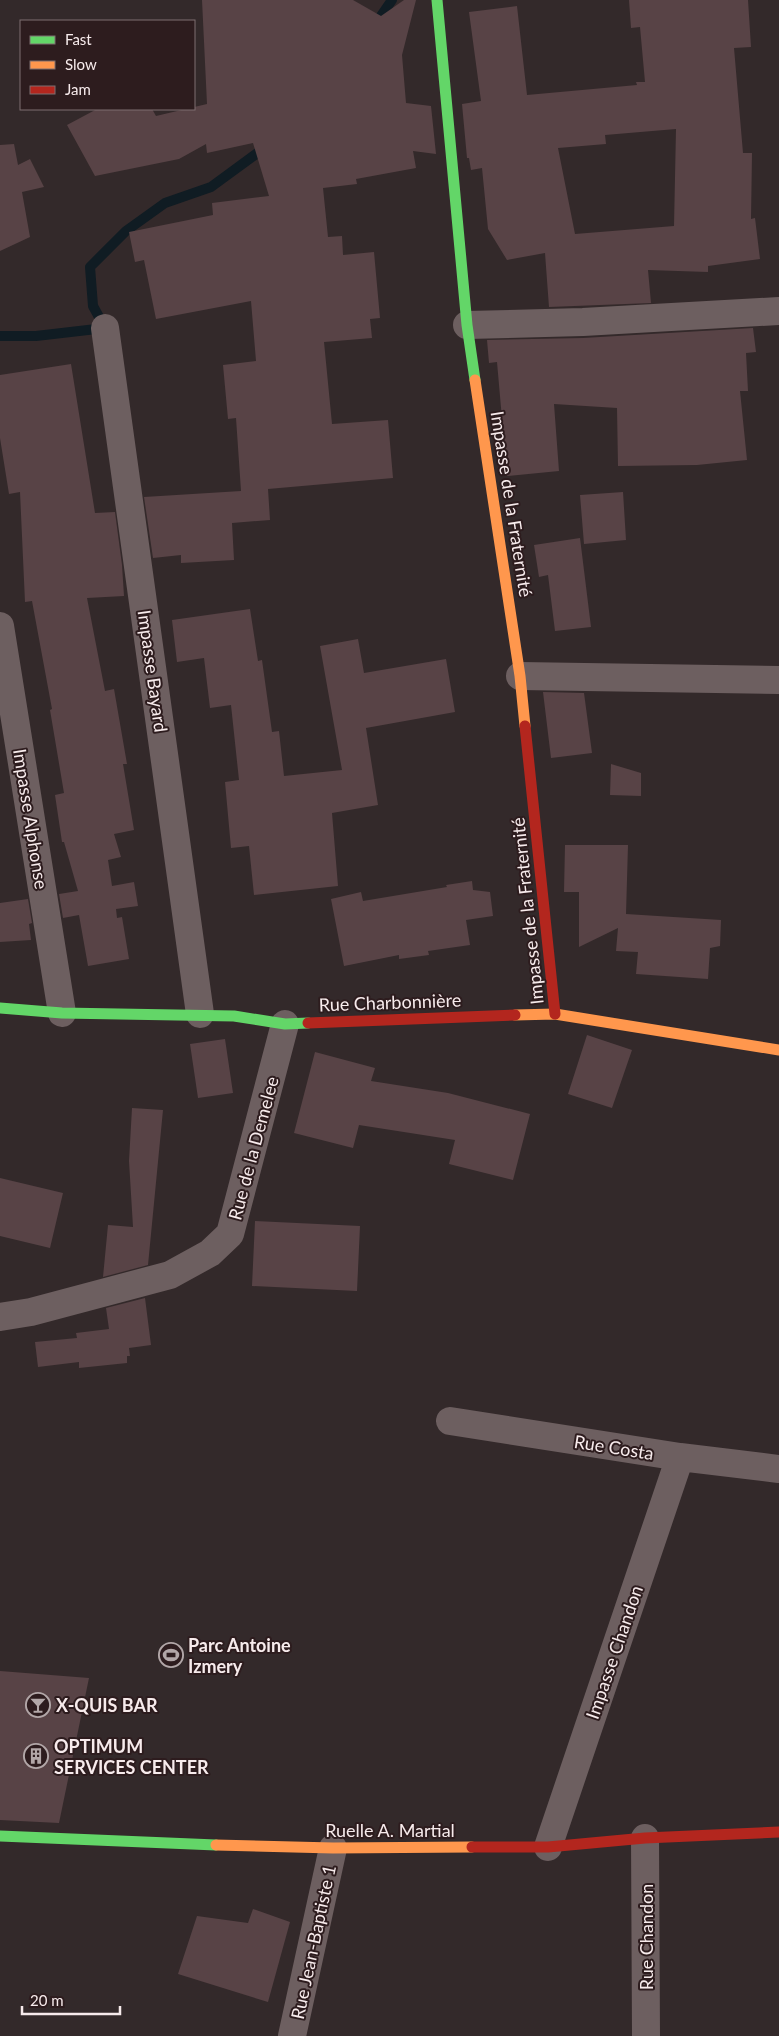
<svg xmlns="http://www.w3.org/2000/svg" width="779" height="2036" viewBox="0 0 779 2036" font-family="Lato,sans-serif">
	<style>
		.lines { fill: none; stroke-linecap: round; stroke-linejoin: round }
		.stream { stroke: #101c23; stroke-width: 10 }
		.building { fill: #584346; fill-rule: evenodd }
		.street { stroke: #6d5f60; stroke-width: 28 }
		.fast { stroke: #63d668; stroke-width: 11 }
		.slow { stroke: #ff974d; stroke-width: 11 }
		.jam { stroke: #b3261e; stroke-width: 11 }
		.labels { text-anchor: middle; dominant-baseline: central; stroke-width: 4; stroke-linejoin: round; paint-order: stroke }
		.street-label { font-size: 18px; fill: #f7ebec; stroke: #2d1c1e }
		.poi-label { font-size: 18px; font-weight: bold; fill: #f7ebec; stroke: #2d1c1e; text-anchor: start }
	</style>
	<rect width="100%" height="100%" fill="#33292a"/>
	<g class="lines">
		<path class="stream" d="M 374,26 L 392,0
			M 0,336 L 36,336 L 105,328 L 93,306 L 90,267 L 126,231 L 165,203 L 211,187 L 267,146"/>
	</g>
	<path class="building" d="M 202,0 L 353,0 L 381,16 L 404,0 L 416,0 L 402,55 L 406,103 L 431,106 L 436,154 L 413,151 L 416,168 L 356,179 L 357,184 L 323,188 L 328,237 L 342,236 L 343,255 L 374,252 L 380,318 L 370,319 L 372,338 L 324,342 L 332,424 L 388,420 L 393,478 L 268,489 L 270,520 L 232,523 L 234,560 L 181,563 L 181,555 L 153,558 L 144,497 L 241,491 L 236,418 L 228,419 L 223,365 L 256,361 L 251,301 L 156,319 L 144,260 L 135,262 L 129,232 L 213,215 L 212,203 L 269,196 L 253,143 L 207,153 L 206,144 L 179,159 L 95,176 L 67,125 L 97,109 L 152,109 L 156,116 L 207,104 Z
		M 629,0 L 748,0 L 751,47 L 734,48 L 743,153 L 752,153 L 751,219 L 755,218 L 760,259 L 708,266 L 708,272 L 648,270 L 651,303 L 549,307 L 545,253 L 507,260 L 488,229 L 482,168 L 471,170 L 469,158 L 467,158 L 462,104 L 481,101 L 469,12 L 517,6 L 527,95 L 637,85 L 636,82 L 645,82 L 640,27 L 631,28 ZM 676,129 L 674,226 L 575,234 L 558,148 L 606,144 L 605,135 Z
		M 14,144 L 18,165 L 30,159 L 44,187 L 22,192 L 30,237 L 0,251 L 0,145 Z
		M 753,328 L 756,352 L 746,353 L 748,391 L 740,391 L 747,460 L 697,465 L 618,466 L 617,408 L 554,404 L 559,471 L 507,476 L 497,362 L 489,363 L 487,340 L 583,338 Z
		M 71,364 L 95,513 L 115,512 L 122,565 L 124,596 L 87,598 L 105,691 L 114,689 L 127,764 L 123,764 L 134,830 L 114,834 L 121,857 L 108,860 L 112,886 L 134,882 L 138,906 L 116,909 L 117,918 L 122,917 L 129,959 L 88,966 L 79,915 L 63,918 L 59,894 L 78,891 L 64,842 L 62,842 L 55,795 L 64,793 L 50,710 L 52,709 L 32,601 L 25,602 L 20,492 L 9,494 L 0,438 L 0,375 Z
		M 623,492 L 626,540 L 584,544 L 580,495 Z
		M 580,538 L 591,627 L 555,631 L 548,575 L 539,577 L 534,545 Z
		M 250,609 L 258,661 L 262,660 L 272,732 L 279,731 L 284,776 L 342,770 L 320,646 L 358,639 L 364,673 L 446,659 L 455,712 L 366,728 L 378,805 L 332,813 L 338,886 L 254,895 L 249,846 L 231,848 L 225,782 L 239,780 L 231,705 L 210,708 L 204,658 L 177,662 L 172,620 Z
		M 543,692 L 584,693 L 592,753 L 551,758 Z
		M 611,764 L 641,773 L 641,796 L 610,795 Z
		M 565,845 L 628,845 L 626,914 L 721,920 L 720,946 L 710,948 L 708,979 L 636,974 L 638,952 L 616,951 L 618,928 L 579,947 L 579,892 L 564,892 Z
		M 472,881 L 473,890 L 490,892 L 493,916 L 466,920 L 470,945 L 428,951 L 429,955 L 399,959 L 399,955 L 344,966 L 331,899 L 361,892 L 363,901 L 447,887 L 446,885 Z
		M 28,899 L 32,923 L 29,924 L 31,940 L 0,942 L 0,903 Z
		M 587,1035 L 632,1050 L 612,1108 L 568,1094 Z
		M 225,1039 L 233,1093 L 198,1098 L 190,1044 Z
		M 315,1052 L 375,1068 L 371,1081 L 448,1093 L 530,1114 L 513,1180 L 449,1164 L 455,1140 L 359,1125 L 353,1148 L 294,1133 Z
		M 132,1108 L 163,1110 L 148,1265 L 103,1277 L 108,1225 L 133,1227 L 129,1161 Z
		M 0,1178 L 63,1193 L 50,1248 L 0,1236 Z
		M 255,1221 L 360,1226 L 357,1291 L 252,1286 Z
		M 145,1298 L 151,1345 L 129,1348 L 130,1356 L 127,1356 L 127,1363 L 79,1368 L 79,1362 L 38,1367 L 35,1342 L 77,1338 L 76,1333 L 109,1329 L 106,1308 Z
		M 0,1671 L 89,1678 L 59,1823 L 0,1820 Z
		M 253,1909 L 290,1922 L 268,2002 L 178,1974 L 197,1916 L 248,1923 Z"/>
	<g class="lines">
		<path class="street" d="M 467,325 L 583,322 L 779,311
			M 105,328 L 200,1014
			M 0,626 L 62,1013
			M 520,676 L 779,680
			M 0,1317 L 31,1312 L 170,1275 L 210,1253 L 230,1234 L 285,1024
			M 450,1421 L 680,1457 L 779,1469
			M 645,1838 L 646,2036
			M 548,1847 L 680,1457
			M 292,2036 L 333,1848"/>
		<path class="fast" d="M 437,0 L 467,325 L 475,380
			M 0,1008 L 62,1013 L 234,1016 L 285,1024 L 308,1023
			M 0,1836 L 216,1845"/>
		<path class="slow" d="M 475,380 L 520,676 L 525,726
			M 515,1015 L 555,1014 L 779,1050
			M 216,1845 L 333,1848 L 472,1847"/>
		<path class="jam" d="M 525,726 L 555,1014
			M 308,1023 L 515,1015
			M 472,1847 L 548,1847 L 645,1838 L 779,1832"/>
	</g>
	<defs>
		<symbol id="stadium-ring" viewBox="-11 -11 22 22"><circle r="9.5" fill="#2d1c1e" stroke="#b2a7a8" stroke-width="1.5"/><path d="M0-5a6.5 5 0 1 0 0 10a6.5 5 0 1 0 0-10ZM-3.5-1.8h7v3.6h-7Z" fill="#b2a7a8"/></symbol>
		<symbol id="bar-ring" viewBox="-11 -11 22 22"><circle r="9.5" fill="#2d1c1e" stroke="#b2a7a8" stroke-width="1.5"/><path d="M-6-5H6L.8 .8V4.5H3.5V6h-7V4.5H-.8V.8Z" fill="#b2a7a8"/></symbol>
		<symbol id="building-ring" viewBox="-11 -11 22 22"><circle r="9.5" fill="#2d1c1e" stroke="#b2a7a8" stroke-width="1.5"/><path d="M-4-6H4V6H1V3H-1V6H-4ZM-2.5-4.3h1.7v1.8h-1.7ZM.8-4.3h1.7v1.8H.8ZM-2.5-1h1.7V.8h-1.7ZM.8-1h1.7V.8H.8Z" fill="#b2a7a8"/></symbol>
	</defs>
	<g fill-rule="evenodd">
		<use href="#stadium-ring" x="157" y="1641" width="28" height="28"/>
		<use href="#bar-ring" x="24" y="1691" width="28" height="28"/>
		<use href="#building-ring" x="22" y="1742" width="28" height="28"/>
	</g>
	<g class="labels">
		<g class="street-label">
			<text transform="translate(512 504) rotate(81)">Impasse de la Fraternité</text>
			<text transform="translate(153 671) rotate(82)">Impasse Bayard</text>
			<text transform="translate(31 819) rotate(81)">Impasse Alphonse</text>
			<text transform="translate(527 911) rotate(-96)">Impasse de la Fraternité</text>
			<text transform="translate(390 1002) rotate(-2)">Rue Charbonnière</text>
			<text transform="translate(253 1148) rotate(-75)">Rue de la Demelee</text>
			<text transform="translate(614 1447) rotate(9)">Rue Costa</text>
			<text transform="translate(614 1652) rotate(-71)">Impasse Chandon</text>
			<text x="390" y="1830">Ruelle A. Martial</text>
			<text transform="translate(646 1937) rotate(-90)">Rue Chandon</text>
			<text transform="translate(313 1942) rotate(-78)">Rue Jean-Baptiste 1</text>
		</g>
		<g class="poi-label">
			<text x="188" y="1645">Parc Antoine<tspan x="188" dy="21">Izmery</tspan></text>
			<text x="56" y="1705">X-QUIS BAR</text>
			<text x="54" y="1746">OPTIMUM<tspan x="54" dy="21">SERVICES CENTER</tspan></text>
		</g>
	</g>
	<rect x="20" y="20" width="175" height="90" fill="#2d1c1e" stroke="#7e6f70"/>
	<rect x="30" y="36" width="25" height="8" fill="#63d668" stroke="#7e6f70"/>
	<text x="65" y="45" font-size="15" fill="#f7ebec">Fast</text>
	<rect x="30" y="61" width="25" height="8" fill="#ff974d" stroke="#7e6f70"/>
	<text x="65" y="70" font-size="15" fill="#f7ebec">Slow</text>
	<rect x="30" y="86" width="25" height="8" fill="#b3261e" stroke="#7e6f70"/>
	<text x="65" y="95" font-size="15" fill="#f7ebec">Jam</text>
	<path d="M22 2006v8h98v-8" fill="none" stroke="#f7ebec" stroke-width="2.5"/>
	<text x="30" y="2006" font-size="15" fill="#f7ebec" stroke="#2d1c1e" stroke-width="4" paint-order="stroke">20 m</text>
</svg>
